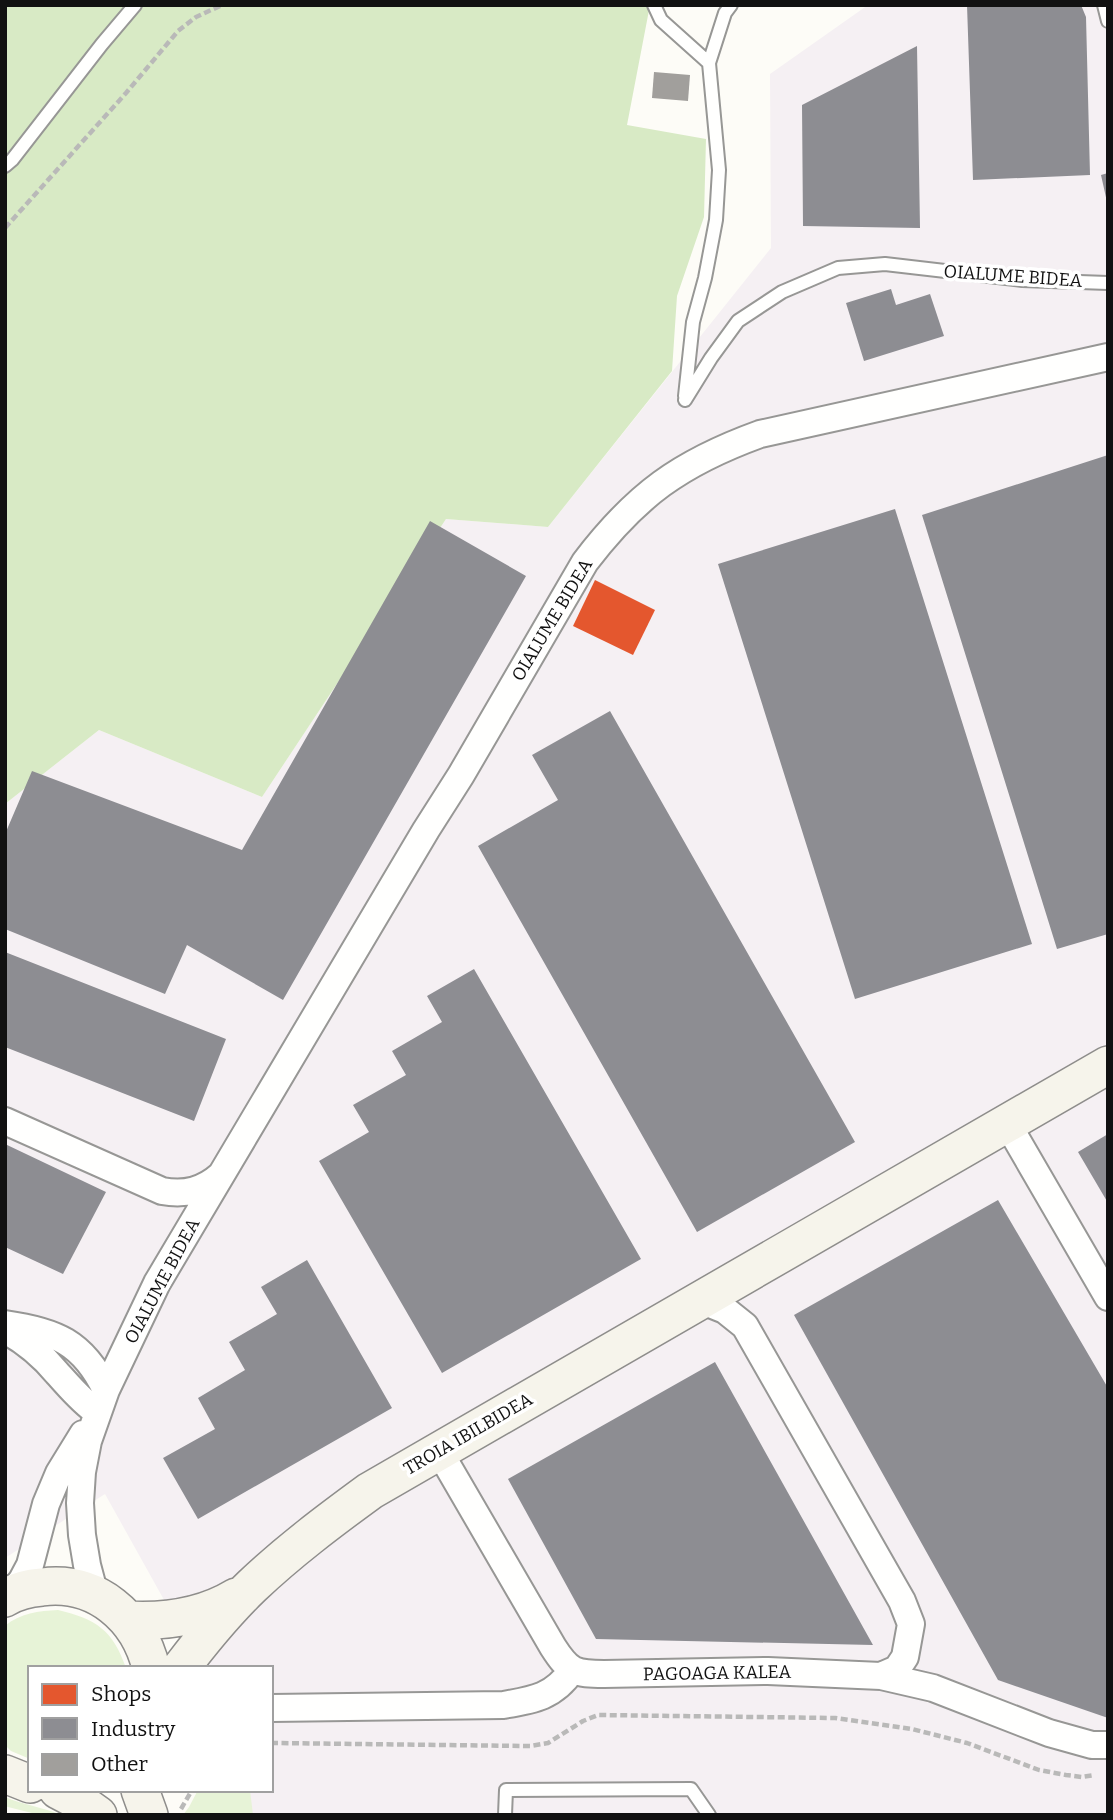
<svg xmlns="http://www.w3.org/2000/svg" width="1113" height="1820" viewBox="0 0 1113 1820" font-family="Bitter,serif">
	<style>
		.industrial { fill: #f5f0f3 }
		.green { fill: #e7f3d7 }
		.forest { fill: #d8eac5 }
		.shops { fill: #e4572e }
		.industry { fill: #8d8d92 }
		.building { fill: #a19f9c }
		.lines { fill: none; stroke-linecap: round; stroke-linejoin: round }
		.lane-casing { stroke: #979795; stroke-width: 16 }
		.street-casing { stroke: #979795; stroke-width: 30 }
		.secondary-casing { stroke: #8e8d8b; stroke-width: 40 }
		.path { stroke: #b9b9b8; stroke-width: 4.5; stroke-dasharray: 7 3.5; stroke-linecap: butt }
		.lane { stroke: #fffffe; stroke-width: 12 }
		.street { stroke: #fffffe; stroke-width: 26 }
		.secondary { stroke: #f6f4eb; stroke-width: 37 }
		.labels { text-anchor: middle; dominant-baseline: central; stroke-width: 7; stroke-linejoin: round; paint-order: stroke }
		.street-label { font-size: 18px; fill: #111; stroke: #fff }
	</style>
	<rect width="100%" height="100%" fill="#fdfcf7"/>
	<path class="industrial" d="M 868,5 L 1108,5 L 1108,1815 L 209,1815 L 209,1790 L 271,1790 L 271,1668 L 202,1668 L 105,1494 L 5,1558 L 5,804 L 99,730 L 262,797 L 446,519 L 548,527 L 771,248 L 770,74 Z"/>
	<path class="green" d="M 58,1610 C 96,1619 113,1630 126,1668 L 30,1668 L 30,1759 L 11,1751 L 5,1745 L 5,1626 C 20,1613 39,1611 58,1610 Z
		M 198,1790 L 250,1790 L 253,1815 L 183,1815 L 189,1807 Z
		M 5,1797 C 23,1805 43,1807 61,1815 L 40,1815 L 8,1807 L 5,1806 Z"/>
	<path class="forest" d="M 5,5 L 650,5 L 627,125 L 706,139 L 704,217 L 677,296 L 672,371 L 548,527 L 446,519 L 262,797 L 99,730 L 5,804 Z"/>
	<path class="shops" d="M 595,580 L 655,610 L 633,655 L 573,626 Z"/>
	<path class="industry" d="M 967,5 L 1081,5 L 1086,17 L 1090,175 L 973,180 Z
		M 917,46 L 920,228 L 803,226 L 802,105 Z
		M 1108,173 L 1108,202 L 1107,202 L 1101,175 Z
		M 891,289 L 896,305 L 930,294 L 944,336 L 864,361 L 846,303 Z
		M 1108,455 L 1108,934 L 1057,949 L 922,515 Z
		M 895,509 L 1032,944 L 855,999 L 718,564 Z
		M 430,521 L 526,576 L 283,1000 L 187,945 L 165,994 L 5,929 L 5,834 L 32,771 L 242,850 Z
		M 610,711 L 855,1142 L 697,1232 L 478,846 L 558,800 L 532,755 Z
		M 5,952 L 226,1039 L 194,1121 L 5,1047 Z
		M 474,969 L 641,1259 L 442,1373 L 319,1161 L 369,1132 L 353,1105 L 406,1075 L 392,1051 L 442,1022 L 427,996 Z
		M 1108,1134 L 1108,1203 L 1078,1152 Z
		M 5,1144 L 106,1192 L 63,1274 L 5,1247 Z
		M 998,1200 L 1108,1388 L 1108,1718 L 998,1680 L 794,1315 Z
		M 307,1260 L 392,1408 L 198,1519 L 163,1458 L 215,1429 L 198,1398 L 245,1370 L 229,1342 L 277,1314 L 261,1287 Z
		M 715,1362 L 873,1645 L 596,1639 L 508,1479 Z"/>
	<path class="building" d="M 654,72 L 690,75 L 688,101 L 652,98 Z"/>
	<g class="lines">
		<defs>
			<path id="lane" d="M 654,5 L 661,20 L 709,63
				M 1104,5 L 1108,21
				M 5,166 L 12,160 L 102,44 L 135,5
				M 685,396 L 693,322 L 705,278 L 716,220 L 719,170 L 709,63 L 725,13 L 731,5
				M 685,400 L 711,358 L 738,321 L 782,292 L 838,268 L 885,264 L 1022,280 L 1108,283
				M 505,1815 L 506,1790 L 691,1789 L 709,1815"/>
			<path id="street" d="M 5,1121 L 162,1191 C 185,1195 203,1191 221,1175
				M 1007,1123 L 1108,1297
				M 700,1300 L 725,1310 L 745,1326 L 902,1601 L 911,1624 L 905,1657 L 897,1669 L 881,1676
				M 5,1324 C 55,1331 83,1342 106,1390
				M 5,1330 C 25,1341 43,1356 57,1373 C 70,1387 81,1401 97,1412
				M 439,1451 L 553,1647 C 569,1672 575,1674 604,1674 L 768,1671 L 881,1676 L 933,1688 L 1049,1733 L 1092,1745 L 1108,1745
				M 10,1595 L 22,1580 L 30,1565 L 46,1504 L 59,1473 L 83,1434
				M 95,1595 L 87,1565 L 82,1535 L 80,1503 L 82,1472 L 88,1441 L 106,1390 L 157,1283 L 426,830 L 461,775 L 585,562 C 636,495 680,463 760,434 L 1108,357
				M 271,1708 L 503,1705 C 533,1700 554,1697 572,1670"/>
			<path id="secondary" d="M 5,1598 C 16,1591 29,1588 42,1587 C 96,1580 139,1617 151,1668
				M 128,1620 C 166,1622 203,1617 236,1597
				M 181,1668 C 203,1639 226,1611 252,1586 C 289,1551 329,1521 370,1491 L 1108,1065
				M 5,1774 L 30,1784
				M 58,1790 L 77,1800 L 98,1815
				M 140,1790 L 149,1815"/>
		</defs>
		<use href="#lane" class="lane-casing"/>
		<use href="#street" class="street-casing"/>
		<use href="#secondary" class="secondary-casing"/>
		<path class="path" d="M 5,228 L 126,93 L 178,31 L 196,17 L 222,5
			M 271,1743 L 530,1746 L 548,1743 L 583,1721 L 598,1715 L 835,1718 L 912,1729 L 967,1743 L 1039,1770 L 1066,1775 L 1082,1777 L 1095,1775
			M 181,1809 L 192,1790"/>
		<use href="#lane" class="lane"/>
		<use href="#street" class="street"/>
		<use href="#secondary" class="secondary"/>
	</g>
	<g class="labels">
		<g class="street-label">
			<text transform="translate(1013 276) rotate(4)">OIALUME BIDEA</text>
			<text transform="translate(552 620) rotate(-59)">OIALUME BIDEA</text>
			<text transform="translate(162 1281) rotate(-62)">OIALUME BIDEA</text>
			<text transform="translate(468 1434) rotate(-30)">TROIA IBILBIDEA</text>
			<text transform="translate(717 1673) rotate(-1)">PAGOAGA KALEA</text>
		</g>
	</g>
	<rect width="1113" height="1820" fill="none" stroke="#111111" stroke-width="14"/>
	<rect x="28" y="1666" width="245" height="126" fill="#ffffff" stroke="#a0a0a0" stroke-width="2"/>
	<rect x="42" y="1684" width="35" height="21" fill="#e4572e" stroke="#a0a0a0" stroke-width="2"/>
	<text x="91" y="1701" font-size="21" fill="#111111">Shops</text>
	<rect x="42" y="1718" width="35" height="21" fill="#8d8d92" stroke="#a0a0a0" stroke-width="2"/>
	<text x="91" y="1736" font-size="21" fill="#111111">Industry</text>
	<rect x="42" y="1754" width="35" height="21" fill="#a19f9c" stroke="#a0a0a0" stroke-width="2"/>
	<text x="91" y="1771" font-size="21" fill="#111111">Other</text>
</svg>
